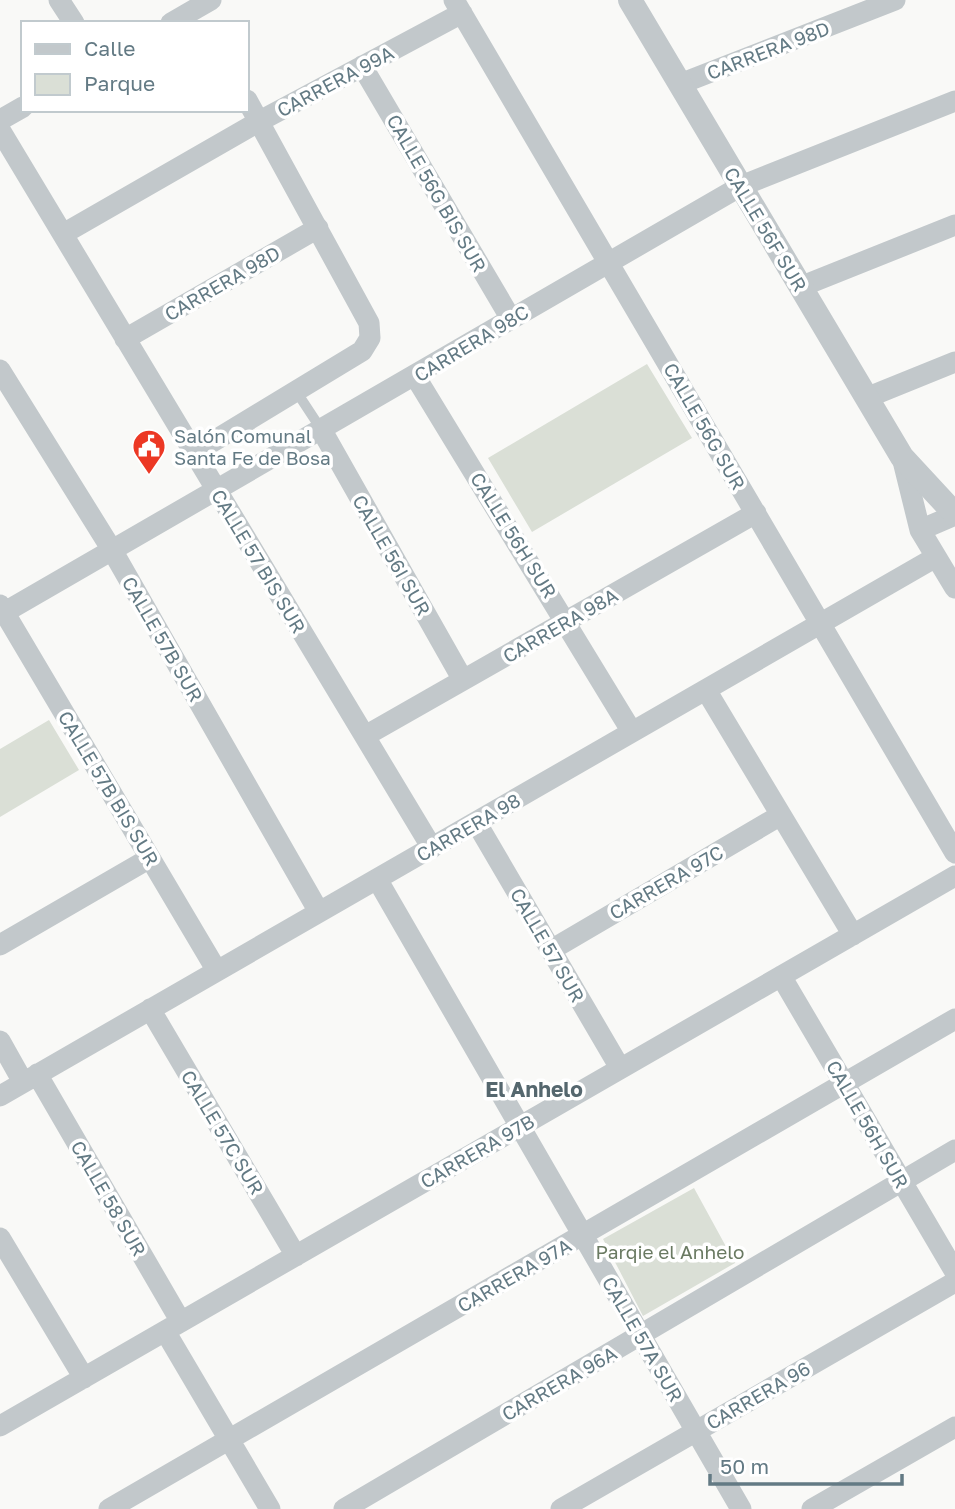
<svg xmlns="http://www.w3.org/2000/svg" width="955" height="1509" viewBox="0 0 955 1509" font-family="'Golos Text',sans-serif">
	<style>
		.green { fill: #dadfd6 }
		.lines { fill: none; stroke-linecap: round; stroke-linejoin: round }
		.service { stroke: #c2c8cb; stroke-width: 10 }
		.minor { stroke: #c2c8cb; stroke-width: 21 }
		.tertiary { stroke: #c2c8cb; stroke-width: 24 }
		.labels { text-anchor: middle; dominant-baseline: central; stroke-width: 7; stroke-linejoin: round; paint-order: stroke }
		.street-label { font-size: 19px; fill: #637a84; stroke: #fff }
		.poi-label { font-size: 19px; fill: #637a84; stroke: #fff; text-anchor: start }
		.park-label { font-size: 19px; fill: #6a7a62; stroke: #fff }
		.neighbourhood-label { font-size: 21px; font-weight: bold; fill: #55676e; stroke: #fff }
	</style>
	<rect width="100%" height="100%" fill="#f9f9f7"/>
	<path class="green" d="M 647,364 L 692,438 L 532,532 L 488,458 Z
		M 49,720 L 79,770 L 0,817 L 0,749 Z
		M 694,1188 L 735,1263 L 643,1316 L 603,1239 Z"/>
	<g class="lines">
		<path class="service" d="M 296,391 L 321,429"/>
		<path class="minor" d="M 59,0 L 74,23
			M 454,0 L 955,853
			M 171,23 L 211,0
			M 362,66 L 511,319
			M 680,84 L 895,0
			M 0,120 L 23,107
			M 0,130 L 432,848
			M 63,234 L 258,122 L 462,13
			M 800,287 L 955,225
			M 125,339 L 318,228
			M 0,370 L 112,550 L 319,912
			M 415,376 L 632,732
			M 866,398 L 955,362
			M 321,429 L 463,680
			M 194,453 L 362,351 L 370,338 L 369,323 L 247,100
			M 902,457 L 920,530 L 955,588
			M 920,530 L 955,515
			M 0,605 L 217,971
			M 0,615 L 741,186 L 955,101
			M 706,690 L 853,935
			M 365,736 L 756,513
			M 476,822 L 620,1068
			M 377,879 L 741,1509
			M 0,945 L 150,858
			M 551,950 L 781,815
			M 781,976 L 955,1272
			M 150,1009 L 296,1256
			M 0,1041 L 23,1082
			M 37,1074 L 181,1322
			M 0,1096 L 936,557
			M 0,1238 L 84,1378
			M 165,1331 L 270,1509
			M 0,1426 L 955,876
			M 109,1509 L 955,1019
			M 344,1509 L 955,1150
			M 561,1509 L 955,1282
			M 812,1509 L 955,1427"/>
		<path class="tertiary" d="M 630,0 L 902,457 L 955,514"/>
	</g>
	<defs>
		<symbol id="civic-pin" viewBox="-11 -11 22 30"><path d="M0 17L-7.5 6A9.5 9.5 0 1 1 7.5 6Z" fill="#ec3824" stroke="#fff"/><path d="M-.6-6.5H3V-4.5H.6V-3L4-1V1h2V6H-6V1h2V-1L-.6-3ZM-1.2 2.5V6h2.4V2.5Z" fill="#fff"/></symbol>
	</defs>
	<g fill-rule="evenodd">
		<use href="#civic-pin" x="130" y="427" width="38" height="52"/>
	</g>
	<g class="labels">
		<g class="street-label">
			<text transform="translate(768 50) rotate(-21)">CARRERA 98D</text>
			<text transform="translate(335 81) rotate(-28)">CARRERA 99A</text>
			<text transform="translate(437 193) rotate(60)">CALLE 56G BIS SUR</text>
			<text transform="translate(766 229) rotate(59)">CALLE 56F SUR</text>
			<text transform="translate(222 283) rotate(-30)">CARRERA 98D</text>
			<text transform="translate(471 343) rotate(-31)">CARRERA 98C</text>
			<text transform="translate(705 426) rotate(60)">CALLE 56G SUR</text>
			<text transform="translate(514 535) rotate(58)">CALLE 56H SUR</text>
			<text transform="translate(392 555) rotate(60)">CALLE 56I SUR</text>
			<text transform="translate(259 561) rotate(59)">CALLE 57 BIS SUR</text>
			<text transform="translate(560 625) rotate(-30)">CARRERA 98A</text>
			<text transform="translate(163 639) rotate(60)">CALLE 57B SUR</text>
			<text transform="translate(109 788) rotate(59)">CALLE 57B BIS SUR</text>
			<text transform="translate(468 827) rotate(-30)">CARRERA 98</text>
			<text transform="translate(666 882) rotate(-30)">CARRERA 97C</text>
			<text transform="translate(548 945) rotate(60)">CALLE 57 SUR</text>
			<text transform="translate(868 1124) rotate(60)">CALLE 56H SUR</text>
			<text transform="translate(223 1132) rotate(59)">CALLE 57C SUR</text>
			<text transform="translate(477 1151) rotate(-30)">CARRERA 97B</text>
			<text transform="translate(109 1198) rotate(60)">CALLE 58 SUR</text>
			<text transform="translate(514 1275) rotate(-30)">CARRERA 97A</text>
			<text transform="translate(643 1339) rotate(60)">CALLE 57A SUR</text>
			<text transform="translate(559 1383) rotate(-30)">CARRERA 96A</text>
			<text transform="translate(758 1395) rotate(-30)">CARRERA 96</text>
		</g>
		<g class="poi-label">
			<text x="174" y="435">Salón Comunal<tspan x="174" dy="22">Santa Fe de Bosa</tspan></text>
		</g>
		<g class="park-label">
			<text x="670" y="1251">Parqie el Anhelo</text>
		</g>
		<g class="neighbourhood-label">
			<text x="534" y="1089">El Anhelo</text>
		</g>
	</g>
	<rect x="21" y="21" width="228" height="91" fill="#ffffff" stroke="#c1cace" stroke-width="2"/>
	<rect x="35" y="44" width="35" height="10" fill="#c2c8cb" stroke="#c1cace" stroke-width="2"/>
	<text x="84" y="56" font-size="21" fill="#637a84">Calle</text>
	<rect x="35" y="74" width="35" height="21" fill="#dadfd6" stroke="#c1cace" stroke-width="2"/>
	<text x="84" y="91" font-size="21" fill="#637a84">Parque</text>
	<path d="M710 1474v10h192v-10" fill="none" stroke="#637a84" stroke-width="3.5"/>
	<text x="720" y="1474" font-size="21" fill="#637a84" stroke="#ffffff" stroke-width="5" paint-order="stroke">50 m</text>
</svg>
